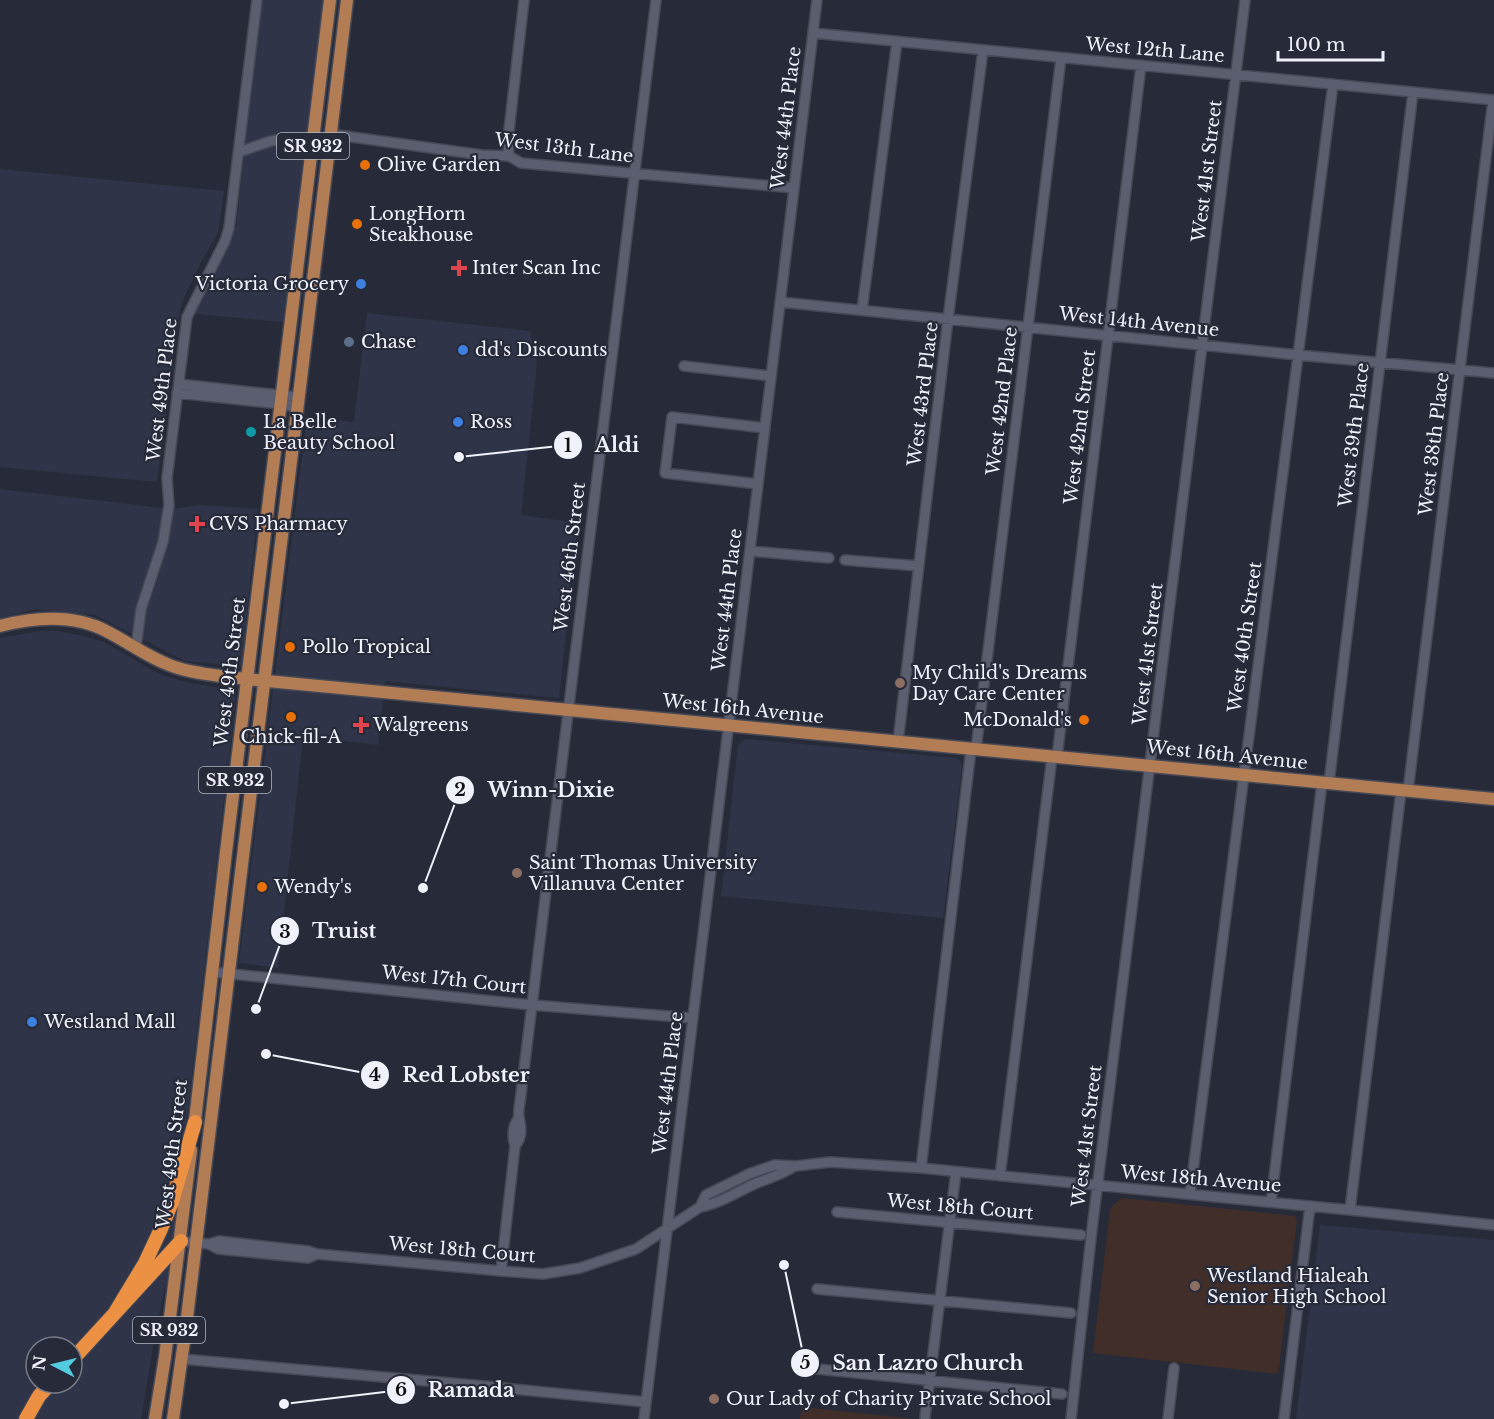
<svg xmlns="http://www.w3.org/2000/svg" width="1494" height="1419" viewBox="0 0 1494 1419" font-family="'Libre Baskerville',serif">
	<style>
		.built { fill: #2f3448; fill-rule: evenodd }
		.education { fill: #412e29 }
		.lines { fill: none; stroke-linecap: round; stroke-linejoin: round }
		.minor-casing { stroke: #464955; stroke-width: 12 }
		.major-casing { stroke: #464955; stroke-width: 15 }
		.highway-casing { stroke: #464955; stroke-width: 16 }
		.minor { stroke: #5a5e6f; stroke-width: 9 }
		.major { stroke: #b27c55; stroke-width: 12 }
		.highway { stroke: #ec9044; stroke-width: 14 }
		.food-dot { fill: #e8710a; stroke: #272b39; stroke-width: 2 }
		.health-dot { fill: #e0444e; stroke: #272b39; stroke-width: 2 }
		.shop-dot { fill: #3f7fe0; stroke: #272b39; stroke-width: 2 }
		.service-dot { fill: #5c6f8a; stroke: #272b39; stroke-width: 2 }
		.culture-dot { fill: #0f9aa8; stroke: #272b39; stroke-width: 2 }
		.education-dot { fill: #8d6e63; stroke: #272b39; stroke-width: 2 }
		.labels { text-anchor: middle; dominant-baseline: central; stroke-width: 4.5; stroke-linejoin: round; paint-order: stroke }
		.shield { fill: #272b39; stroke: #b3b6c1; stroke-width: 1.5 }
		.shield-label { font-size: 16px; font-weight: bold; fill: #eff2fb }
		.street-label { font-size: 18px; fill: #eff2fb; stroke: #272b39 }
		.poi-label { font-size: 18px; fill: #eff2fb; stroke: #272b39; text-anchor: start }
		.leader { fill: none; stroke: #eff2fb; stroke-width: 2 }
		.callout-dot { fill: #eff2fb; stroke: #272b39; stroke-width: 2 }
		.mark-label { font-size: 18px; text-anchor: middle; font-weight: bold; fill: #111 }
		.callout-label { font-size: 20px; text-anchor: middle; font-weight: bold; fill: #eff2fb; stroke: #272b39; stroke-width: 4.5; stroke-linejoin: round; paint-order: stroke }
	</style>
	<rect width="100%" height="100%" fill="#272b39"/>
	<path class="built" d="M 261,0 L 323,0 L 283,322 L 195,314 L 236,227 Z
		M 0,169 L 224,191 L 218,233 L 201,262 L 182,302 L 176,332 L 157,482 L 0,467 Z
		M 367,313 L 530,331 L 537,364 L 521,515 L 578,523 L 559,698 L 385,681 L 378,745 L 303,736 L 278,968 L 239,963 L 307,417 L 354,422 Z
		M 0,489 L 171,509 L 200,505 L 258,509 L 241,666 L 185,661 L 95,615 L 36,609 L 0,618 Z
		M 40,631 L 57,631 L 80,635 L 104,642 L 161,675 L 190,683 L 231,689 L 234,690 L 236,694 L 170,1264 L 155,1335 L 141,1419 L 0,1419 L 0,638 ZM 36,1347 L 72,1347 L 72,1383 L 36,1383 Z
		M 745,739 L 956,758 L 960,761 L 962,766 L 943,918 L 721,896 L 738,745 Z
		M 1320,1225 L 1494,1240 L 1494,1419 L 1296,1419 Z"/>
	<path class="education" d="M 1122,1198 L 1295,1216 L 1297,1220 L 1278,1374 L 1093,1353 L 1110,1210 L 1114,1204 Z
		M 802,1407 L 915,1419 L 800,1419 Z"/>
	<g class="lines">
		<defs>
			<path id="minor" d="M 813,33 L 1494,100
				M 330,134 L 482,155 L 509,156 L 521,163 L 794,188
				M 239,152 L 271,141 L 284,139 L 313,143
				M 509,156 L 508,139 L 524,0
				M 780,302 L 1298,355 L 1494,373
				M 862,310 L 897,41
				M 684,366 L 771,376
				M 179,384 L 298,397
				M 177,393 L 281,404 L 297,407
				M 758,484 L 665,473 L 672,417 L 765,428
				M 750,551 L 829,558
				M 845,560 L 919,566
				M 136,648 L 141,609 L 163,542 L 169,505 L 167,478 L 187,317 L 225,241 L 229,228 L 257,0
				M 898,742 L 948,319 L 983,50
				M 976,749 L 1061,58
				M 1057,757 L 1141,65
				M 1329,783 L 1413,92
				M 1408,791 L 1493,100
				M 212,972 L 532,1005 L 692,1018
				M 515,1146 C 523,1136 521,1128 519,1117 C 518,1112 519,1107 520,1102 L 656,0
				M 921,1168 L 971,749
				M 1000,1176 L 1052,757
				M 1190,1194 L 1333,84
				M 1271,1202 L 1322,783
				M 700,1207 L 706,1195 L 749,1174 L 763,1169 L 775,1165 L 796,1166 L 830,1162 L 921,1168 L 1350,1210 L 1494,1225
				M 1350,1210 L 1401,791
				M 837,1212 L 1081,1235
				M 181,1241 L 209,1244 L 219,1241 L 308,1251 L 317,1254 L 501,1271 L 543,1274 L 580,1268 L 636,1249 L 700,1207 C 720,1204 738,1191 757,1183 C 772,1177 781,1175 795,1166
				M 209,1244 L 218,1249 L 308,1258 L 317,1254
				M 501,1271 L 515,1146 C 512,1137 512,1126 519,1118
				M 817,1289 L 1071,1313
				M 182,1359 L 473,1385 L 646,1402
				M 808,1368 L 1062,1394
				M 925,1417 L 956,1172
				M 644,1419 L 817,0
				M 1071,1419 L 1092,1229 L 1245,0
				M 1168,1419 L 1174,1368
				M 1284,1419 L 1310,1206"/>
			<path id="major" d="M 0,626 C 35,617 75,614 108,632 C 131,644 154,661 178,668 C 200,675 225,676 247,679 L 1494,799
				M 194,1129 L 226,852 L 330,0
				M 155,1419 L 165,1357 L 191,1150
				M 173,1419 L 185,1334 L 347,0"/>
			<path id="highway" d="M 116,1311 L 145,1263 L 160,1231 L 172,1202 L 195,1122
				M 72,1360 L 181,1241
				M 26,1419 L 39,1396 L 51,1383"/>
		</defs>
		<use href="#minor" class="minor-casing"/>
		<use href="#major" class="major-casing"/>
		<use href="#highway" class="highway-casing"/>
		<use href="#minor" class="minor"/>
		<use href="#major" class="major"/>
		<use href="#highway" class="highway"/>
	</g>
	<g class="food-dot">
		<circle cx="365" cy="165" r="6"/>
		<circle cx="357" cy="224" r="6"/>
		<circle cx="290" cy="647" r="6"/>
		<circle cx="291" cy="717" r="6"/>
		<circle cx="1084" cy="720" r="6"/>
		<circle cx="262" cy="887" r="6"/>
	</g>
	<g class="health-dot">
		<path d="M456 259h6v6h6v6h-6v6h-6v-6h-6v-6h6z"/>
		<path d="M194 515h6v6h6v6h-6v6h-6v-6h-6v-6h6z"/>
		<path d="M358 716h6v6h6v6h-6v6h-6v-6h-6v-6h6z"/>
	</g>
	<g class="shop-dot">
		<circle cx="361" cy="284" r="6"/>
		<circle cx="463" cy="350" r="6"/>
		<circle cx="458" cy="422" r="6"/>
		<circle cx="32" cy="1022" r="6"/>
	</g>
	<circle class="service-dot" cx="349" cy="342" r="6"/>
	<circle class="culture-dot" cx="251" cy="432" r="6"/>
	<g class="education-dot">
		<circle cx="900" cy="683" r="6"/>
		<circle cx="517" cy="873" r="6"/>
		<circle cx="1195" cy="1286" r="6"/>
		<circle cx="714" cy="1399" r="6"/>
	</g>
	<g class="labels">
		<g class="shield">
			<rect x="277" y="133" width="72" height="26" rx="4.5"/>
			<rect x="199" y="767" width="72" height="26" rx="4.5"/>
			<rect x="133" y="1317" width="72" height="26" rx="4.5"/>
		</g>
		<g class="shield-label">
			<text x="313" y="146">SR 932</text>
			<text x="235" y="780">SR 932</text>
			<text x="169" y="1330">SR 932</text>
		</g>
		<g class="street-label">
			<text transform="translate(1155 50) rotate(5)">West 12th Lane</text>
			<text transform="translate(786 118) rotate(-83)">West 44th Place</text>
			<text transform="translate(564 148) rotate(7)">West 13th Lane</text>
			<text transform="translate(1207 171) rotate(-83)">West 41st Street</text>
			<text transform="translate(1139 322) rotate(6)">West 14th Avenue</text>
			<text transform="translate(162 390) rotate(-83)">West 49th Place</text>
			<text transform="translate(923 394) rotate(-83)">West 43rd Place</text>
			<text transform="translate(1002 401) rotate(-83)">West 42nd Place</text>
			<text transform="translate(1080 427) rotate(-83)">West 42nd Street</text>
			<text transform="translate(1354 435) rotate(-83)">West 39th Place</text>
			<text transform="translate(1434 444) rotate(-83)">West 38th Place</text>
			<text transform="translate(570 557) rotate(-83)">West 46th Street</text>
			<text transform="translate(727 600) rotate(-83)">West 44th Place</text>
			<text transform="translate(1245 637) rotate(-82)">West 40th Street</text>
			<text transform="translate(1148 654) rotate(-83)">West 41st Street</text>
			<text transform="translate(230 672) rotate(-83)">West 49th Street</text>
			<text transform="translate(743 709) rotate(6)">West 16th Avenue</text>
			<text transform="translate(1227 755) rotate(6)">West 16th Avenue</text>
			<text transform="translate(454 980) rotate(6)">West 17th Court</text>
			<text transform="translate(668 1083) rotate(-83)">West 44th Place</text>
			<text transform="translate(1087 1136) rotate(-83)">West 41st Street</text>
			<text transform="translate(172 1154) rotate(-83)">West 49th Street</text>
			<text transform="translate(1201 1179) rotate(5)">West 18th Avenue</text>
			<text transform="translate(960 1207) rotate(5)">West 18th Court</text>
			<text transform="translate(462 1250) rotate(5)">West 18th Court</text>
		</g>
		<g class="poi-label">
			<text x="377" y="165">Olive Garden</text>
			<text x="369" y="214">LongHorn<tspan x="369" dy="21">Steakhouse</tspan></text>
			<text x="472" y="268">Inter Scan Inc</text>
			<text x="349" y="284" text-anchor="end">Victoria Grocery</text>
			<text x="361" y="342">Chase</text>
			<text x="475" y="350">dd's Discounts</text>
			<text x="263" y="422">La Belle<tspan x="263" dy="21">Beauty School</tspan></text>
			<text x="470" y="422">Ross</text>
			<text x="209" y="524">CVS Pharmacy</text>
			<text x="302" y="647">Pollo Tropical</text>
			<text x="912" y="673">My Child's Dreams<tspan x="912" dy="21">Day Care Center</tspan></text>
			<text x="1072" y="720" text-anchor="end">McDonald's</text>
			<text x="373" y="725">Walgreens</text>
			<text x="291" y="737" text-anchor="middle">Chick-fil-A</text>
			<text x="529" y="863">Saint Thomas University<tspan x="529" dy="21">Villanuva Center</tspan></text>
			<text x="274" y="887">Wendy's</text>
			<text x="44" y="1022">Westland Mall</text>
			<text x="1207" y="1276">Westland Hialeah<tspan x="1207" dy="21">Senior High School</tspan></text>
			<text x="726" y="1399">Our Lady of Charity Private School</text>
		</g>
	</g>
	<path class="leader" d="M459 457L568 445M423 888L460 790M256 1009L285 931M266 1054L375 1075M784 1265L805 1363M284 1404L401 1390"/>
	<g class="callout-dot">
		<circle cx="459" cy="457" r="6"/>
		<circle cx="423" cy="888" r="6"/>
		<circle cx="256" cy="1009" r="6"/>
		<circle cx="266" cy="1054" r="6"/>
		<circle cx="784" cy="1265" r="6"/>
		<circle cx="284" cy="1404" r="6"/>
		<circle cx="568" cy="445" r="15"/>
		<circle cx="460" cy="790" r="15"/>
		<circle cx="285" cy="931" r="15"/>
		<circle cx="375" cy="1075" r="15"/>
		<circle cx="805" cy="1363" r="15"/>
		<circle cx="401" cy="1390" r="15"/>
	</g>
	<g class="mark-label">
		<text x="568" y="452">1</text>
		<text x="460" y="796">2</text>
		<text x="285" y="938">3</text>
		<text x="375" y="1081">4</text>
		<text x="805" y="1369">5</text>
		<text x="401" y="1396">6</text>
	</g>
	<g class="callout-label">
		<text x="617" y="452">Aldi</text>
		<text x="551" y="797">Winn-Dixie</text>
		<text x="344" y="938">Truist</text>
		<text x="466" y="1082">Red Lobster</text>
		<text x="928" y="1370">San Lazro Church</text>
		<text x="471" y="1397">Ramada</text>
	</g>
	<g transform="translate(54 1365) rotate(277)"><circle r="28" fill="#272b39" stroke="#777b87" stroke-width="1.5"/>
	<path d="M0-4.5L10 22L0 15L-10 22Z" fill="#54cade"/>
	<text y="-9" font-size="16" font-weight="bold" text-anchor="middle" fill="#eff2fb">N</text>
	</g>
	<path d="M1278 51v9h105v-9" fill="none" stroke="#eff2fb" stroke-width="3"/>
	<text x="1287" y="51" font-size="18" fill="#eff2fb" stroke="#272b39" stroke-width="4.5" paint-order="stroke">100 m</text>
</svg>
